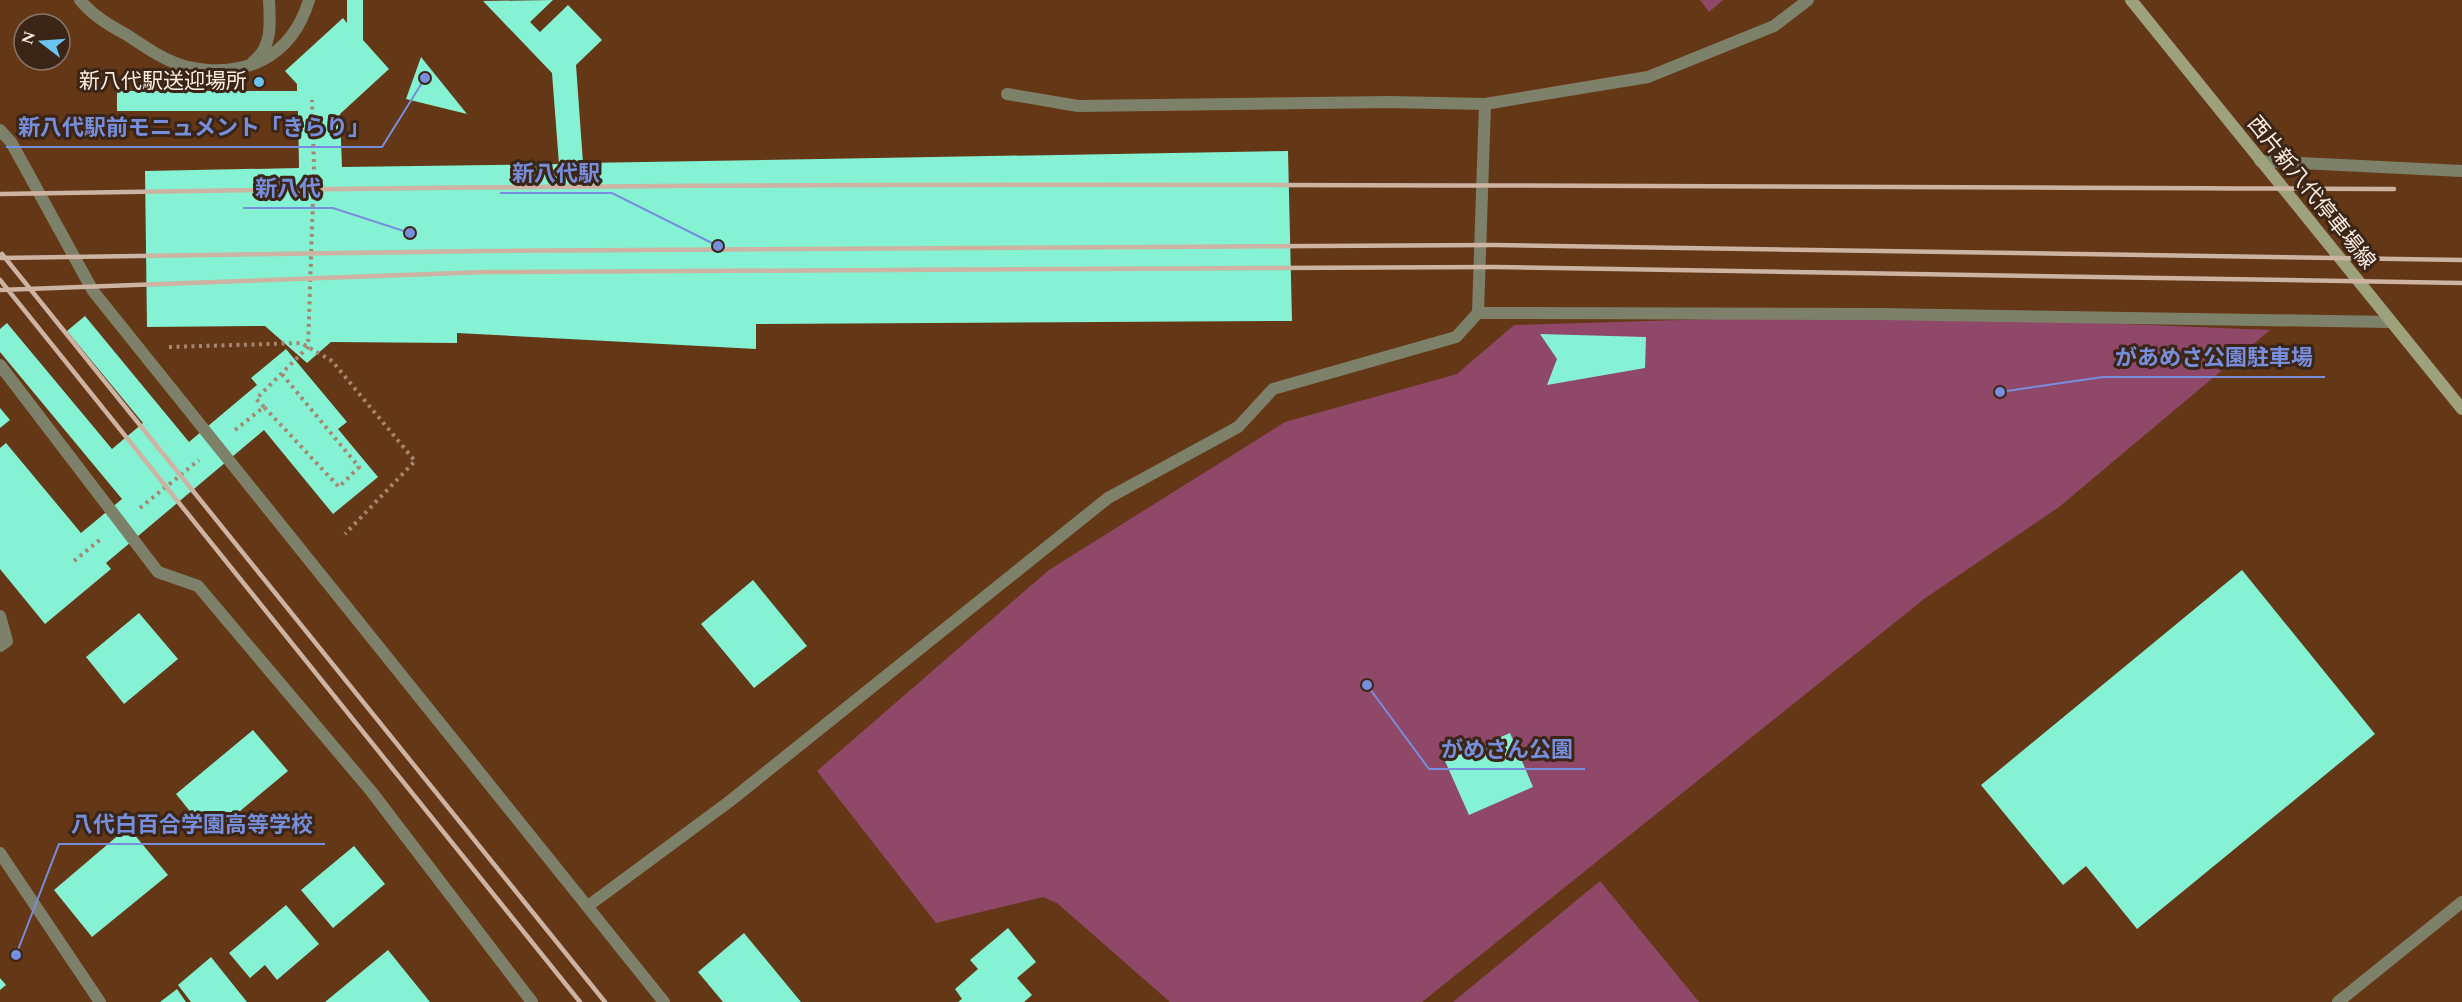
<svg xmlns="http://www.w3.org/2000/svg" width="2462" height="1002" viewBox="0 0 2462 1002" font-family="Spectral,'Noto Sans JP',serif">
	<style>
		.green { fill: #904869 }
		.building { fill: #84f2d3 }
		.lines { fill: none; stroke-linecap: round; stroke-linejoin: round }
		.path { stroke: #a78670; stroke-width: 4; stroke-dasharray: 3 4.5; stroke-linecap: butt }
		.service { stroke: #7e8169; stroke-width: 12 }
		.minor { stroke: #7e8169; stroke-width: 12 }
		.tertiary { stroke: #7e8169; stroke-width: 12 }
		.secondary { stroke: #9ea27c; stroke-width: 12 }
		.rail { stroke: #cdb3a2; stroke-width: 4.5 }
		.poi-dot { fill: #6ac3f1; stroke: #3a2517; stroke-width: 2 }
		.labels { text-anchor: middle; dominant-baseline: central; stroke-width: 6; stroke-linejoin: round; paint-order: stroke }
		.poi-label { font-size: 21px; fill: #feede3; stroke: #3a2517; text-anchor: end }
		.street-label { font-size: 21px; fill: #feede3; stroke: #3a2517 }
		.leader { fill: none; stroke: #778edc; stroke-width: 2 }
		.callout-dot { fill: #778edc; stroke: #3a2517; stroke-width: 2 }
		.callout-label { font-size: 22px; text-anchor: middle; font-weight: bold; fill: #778edc; stroke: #3a2517; stroke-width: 6; stroke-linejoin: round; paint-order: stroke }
	</style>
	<rect width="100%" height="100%" fill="#643717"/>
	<path class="green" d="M 1700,0 L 1723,0 L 1709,12 Z
		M 1880,314 L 2270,330 L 2059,507 L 1924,599 L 1422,1002 L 1170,1002 L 1057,903 L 1043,897 L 936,923 L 817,771 L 1049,570 L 1285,422 L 1457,374 L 1514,325 Z
		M 1600,881 L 1699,1002 L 1453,1002 Z"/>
	<path class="building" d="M 347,0 L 363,0 L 363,40 L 389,69 L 340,114 L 342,167 L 559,164 L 552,73 L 483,1 L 553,0 L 530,22 L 540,32 L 568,5 L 602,40 L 576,65 L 583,163 L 1288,151 L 1292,321 L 756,324 L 756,349 L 457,333 L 457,343 L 331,342 L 307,363 L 265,326 L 147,327 L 145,171 L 299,168 L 298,111 L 117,111 L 117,91 L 297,91 L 297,84 L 285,71 L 343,18 L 347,23 Z
		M 421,57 L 467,114 L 406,99 Z
		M 85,316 L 189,442 L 257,385 L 251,378 L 286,349 L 347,422 L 338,429 L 378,477 L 333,514 L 264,430 L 106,563 L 111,569 L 45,624 L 0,569 L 0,448 L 6,443 L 81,533 L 122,499 L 0,352 L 0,329 L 7,323 L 112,449 L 143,423 L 67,331 Z
		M 1540,334 L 1646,337 L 1645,368 L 1547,385 L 1557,359 Z
		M 0,408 L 10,420 L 0,428 Z
		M 2242,570 L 2375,734 L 2137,929 L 2086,866 L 2063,885 L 1981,785 Z
		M 753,580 L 807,646 L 754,688 L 701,624 Z
		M 139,613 L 178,659 L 124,704 L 86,657 Z
		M 253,730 L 288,771 L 210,836 L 176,794 Z
		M 1510,733 L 1533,787 L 1469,815 L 1445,761 Z
		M 128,827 L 168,875 L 92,937 L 54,890 Z
		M 354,846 L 385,884 L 333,928 L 301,890 Z
		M 286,905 L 319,944 L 277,980 L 265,965 L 250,978 L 229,953 Z
		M 1008,928 L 1036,962 L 1017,978 L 1032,995 L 1024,1002 L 958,1002 L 962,999 L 955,989 L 978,969 L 970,960 Z
		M 744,933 L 801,1002 L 723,1002 L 698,972 Z
		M 388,950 L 430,1002 L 325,1002 Z
		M 211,957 L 247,1002 L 191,1002 L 178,985 Z
		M 0,978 L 6,985 L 0,990 Z
		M 177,989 L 186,1002 L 160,1002 Z"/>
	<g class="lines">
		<path class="path" d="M 169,347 L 301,343 L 332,361 L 415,461 L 345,534
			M 264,407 L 256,399 L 308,347 L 314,168 L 312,100
			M 235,430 L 264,407 L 339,487 L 359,467 L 281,373
			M 140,508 L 199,460
			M 74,561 L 101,539"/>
		<path class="service" d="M 253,62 C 273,46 270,24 269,0
			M 0,616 L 7,641 L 0,646"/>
		<path class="minor" d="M 80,0 C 93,16 109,25 127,35 C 145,47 166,62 188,67 C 245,79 292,57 309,0
			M 0,130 L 11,142 L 93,291 L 664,1002
			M 2260,161 L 2462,171
			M 1478,313 L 1880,314 L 2390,322
			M 0,365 L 158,572 L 198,586 L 371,791 L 532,1002"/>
		<path class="tertiary" d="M 1007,94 L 1078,106 L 1390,102 L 1485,104
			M 0,853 L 100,1002
			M 588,906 L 730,801 L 1108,498 L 1238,427 L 1273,389 L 1456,337 L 1478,313 L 1485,104 L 1648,77 L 1774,26 L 1808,0
			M 2338,1002 L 2462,902"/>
		<path class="secondary" d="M 2131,0 L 2462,409"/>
		<path class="rail" d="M 0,194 C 798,179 1596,186 2394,189
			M 2,254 L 605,1002
			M 0,258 L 484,251 L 1494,245 L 2462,260
			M 0,280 L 580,1002
			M 0,290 L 486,272 L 1495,267 L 2462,283"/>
	</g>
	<circle class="poi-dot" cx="259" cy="82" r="6"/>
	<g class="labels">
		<g class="poi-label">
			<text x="247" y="82">新八代駅送迎場所</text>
		</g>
		<g class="street-label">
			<text transform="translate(2311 193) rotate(51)">西片新八代停車場線</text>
		</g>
	</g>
	<path class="leader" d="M425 78L382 147H6M718 246L612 193H500M410 233L333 208H243M2000 392L2103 377H2325M1367 685L1429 769H1585M16 955L59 844H325"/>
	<g class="callout-dot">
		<circle cx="425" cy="78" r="6"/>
		<circle cx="718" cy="246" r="6"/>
		<circle cx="410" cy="233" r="6"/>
		<circle cx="2000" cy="392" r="6"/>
		<circle cx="1367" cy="685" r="6"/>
		<circle cx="16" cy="955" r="6"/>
	</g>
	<g class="callout-label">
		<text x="194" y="135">新八代駅前モニュメント「きらり」</text>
		<text x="556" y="181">新八代駅</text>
		<text x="288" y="196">新八代</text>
		<text x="2214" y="365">があめさ公園駐車場</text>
		<text x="1507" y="757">がめさん公園</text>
		<text x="192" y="832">八代白百合学園高等学校</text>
	</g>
	<g transform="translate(42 42) rotate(287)"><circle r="28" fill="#3a2517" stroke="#887569" stroke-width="1.5"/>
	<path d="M0-4.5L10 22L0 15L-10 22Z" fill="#6ac3f1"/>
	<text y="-9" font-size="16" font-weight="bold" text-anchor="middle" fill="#feede3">N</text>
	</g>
</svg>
